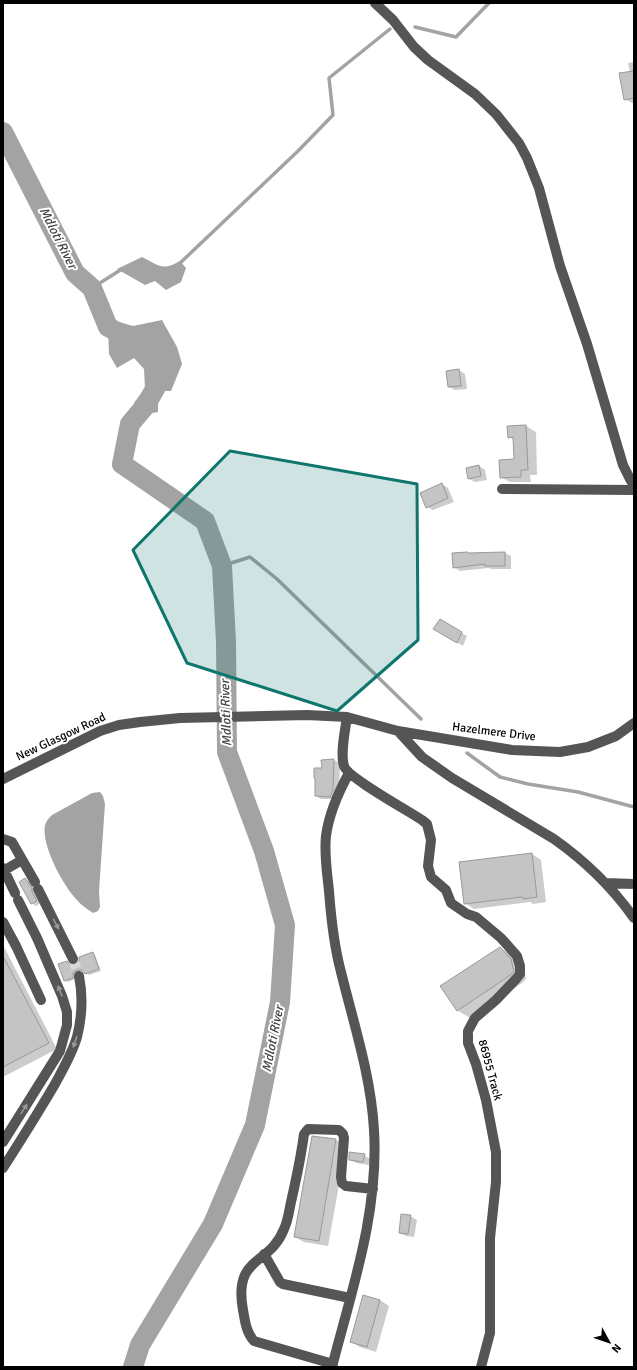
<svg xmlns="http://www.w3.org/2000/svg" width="637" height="1370" viewBox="0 0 637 1370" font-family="Signika,sans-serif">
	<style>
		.water { fill: #a3a3a3 }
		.shadow { fill: #0003 }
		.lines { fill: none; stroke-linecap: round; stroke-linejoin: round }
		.stream { stroke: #a3a3a3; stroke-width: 3.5 }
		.river { stroke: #a3a3a3; stroke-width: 20 }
		.building { fill: #c4c4c4; stroke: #999 }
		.minor-tunnel { stroke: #d9d9d9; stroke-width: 10; stroke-dasharray: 10 5; stroke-linecap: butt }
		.minor { stroke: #555; stroke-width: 10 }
		.oneway { fill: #999 }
		.marked { fill: #0f766e; fill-opacity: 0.2; stroke: #0f766e; stroke-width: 3; stroke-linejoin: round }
		.labels { text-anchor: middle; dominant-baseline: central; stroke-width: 4; stroke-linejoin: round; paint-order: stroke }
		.street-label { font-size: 12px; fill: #000; stroke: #fff }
		.water-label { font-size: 13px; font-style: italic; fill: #444; stroke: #fff }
	</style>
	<rect width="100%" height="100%" fill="#fff"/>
	<path class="water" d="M 142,257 C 160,266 162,271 180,261 L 186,268 L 181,282 L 166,290 L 155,281 L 145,285 L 117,269 Z
		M 162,320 L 177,347 L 182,364 L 171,391 L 162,391 L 158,396 L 158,412 L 147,414 L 134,403 L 145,388 L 144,369 L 134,358 L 117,368 L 109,354 L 108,329 L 119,322 L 133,326 Z
		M 100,792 L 103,796 L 105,804 L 99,891 L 100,907 L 98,911 L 93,913 C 87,909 81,905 76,899 C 63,885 41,845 45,825 C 46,821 49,818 52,815 L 92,793 Z"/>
	<path class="shadow" d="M 634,62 L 634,104 L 625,99 L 630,73 L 628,63 Z
		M 459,370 L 465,374 L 467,389 L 455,390 L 449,387 L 447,372 Z
		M 526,426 L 536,432 L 537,475 L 530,475 L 531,482 L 510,482 L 501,477 L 515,460 L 515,440 L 509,437 L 508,427 Z
		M 479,466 L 485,470 L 487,480 L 475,482 L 469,479 Z
		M 442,484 L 448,488 L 454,502 L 433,510 L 427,507 Z
		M 468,553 L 471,554 L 505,553 L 511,556 L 511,569 L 492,569 L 488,568 L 460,571 L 454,567 Z
		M 440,620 L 467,636 L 463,646 L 435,629 Z
		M 334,760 L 340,763 L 339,793 L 336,799 L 321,799 L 316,796 L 323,769 L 323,761 Z
		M 532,854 L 541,860 L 546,902 L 533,904 L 530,902 L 474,909 L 465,903 Z
		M 25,879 L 30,882 L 36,891 L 40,903 L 36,906 L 31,903 Z
		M 3,945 L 57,1049 L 3,1077 Z
		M 500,948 L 513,956 L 524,967 L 526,979 L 522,983 L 470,1018 L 457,1010 Z
		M 93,954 L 95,955 L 101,971 L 89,975 L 84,971 L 81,971 L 76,975 L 75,979 L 68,982 L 65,980 L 67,962 L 71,966 L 76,966 Z
		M 312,1137 L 336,1140 L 346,1146 L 328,1246 L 304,1242 L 295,1237 Z
		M 364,1155 L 370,1159 L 369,1165 L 356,1163 L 350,1159 Z
		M 410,1216 L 417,1220 L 414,1237 L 406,1236 L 400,1233 Z
		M 364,1296 L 380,1300 L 389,1306 L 376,1352 L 360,1347 L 351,1342 Z"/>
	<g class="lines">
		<path class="stream" d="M 415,27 L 456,37 L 489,3
			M 178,265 L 298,151 L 333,115 L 329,78 L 390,29
			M 92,288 L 122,269
			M 222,566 L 250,557 L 277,579 L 421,719
			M 467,753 L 500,777 L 528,784 L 578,792 L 634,807"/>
		<path class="river" d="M 3,132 L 75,273 L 92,288 L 108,327 L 133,340
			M 133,1367 L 140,1345 L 213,1224 L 255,1125 L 280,1002 L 285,925 L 264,851 L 227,752 L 226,642 L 222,566 L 205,521 L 122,464 L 130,424 L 146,405 L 156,387"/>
	</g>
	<path class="building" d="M 634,71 L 634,98 L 624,100 L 619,73 Z
		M 459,369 L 461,386 L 448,387 L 446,371 Z
		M 526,425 L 528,470 L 521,470 L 521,477 L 500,478 L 499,460 L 514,459 L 513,437 L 508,438 L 507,426 Z
		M 479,465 L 481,476 L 468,479 L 466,468 Z
		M 442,483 L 448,498 L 426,508 L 420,493 Z
		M 468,552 L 468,553 L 505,552 L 505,566 L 485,566 L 485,564 L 453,568 L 452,553 Z
		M 440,619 L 462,632 L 457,643 L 433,629 Z
		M 334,759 L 333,790 L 330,797 L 315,796 L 315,778 L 314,778 L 314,768 L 322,768 L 321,760 Z
		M 532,853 L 537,897 L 523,899 L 522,897 L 464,904 L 459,862 Z
		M 25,878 L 32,888 L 32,892 L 37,901 L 31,904 L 19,882 Z
		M 500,947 L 511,959 L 514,972 L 509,976 L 457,1011 L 440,986 Z
		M 93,952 L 99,969 L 85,974 L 82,970 L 78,970 L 73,973 L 73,978 L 64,981 L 58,964 L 67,961 L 70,965 L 76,965 L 79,962 L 79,957 Z
		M 3,956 L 49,1043 L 3,1067 Z
		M 312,1136 L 336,1139 L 319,1241 L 294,1237 Z
		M 349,1152 L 365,1154 L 363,1162 L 349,1160 Z
		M 401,1214 L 411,1215 L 408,1234 L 399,1233 Z
		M 363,1295 L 380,1300 L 367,1347 L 350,1342 Z"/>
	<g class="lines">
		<path class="minor-tunnel" d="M 73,959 L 79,976"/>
		<path class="minor" d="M 375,3 L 393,20 L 414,47 L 428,60 L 475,94 L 496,114 L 519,143 L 527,158 L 539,188 L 560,266 L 587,344 L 623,465 L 631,481 L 634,483
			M 502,489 L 634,490
			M 347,717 C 345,731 340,754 344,766 C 348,778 409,811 422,820 L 427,824 L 431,840 L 428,866 L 431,877 L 446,890 L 451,903 L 467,914 L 476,917 L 501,938 L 517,956 L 520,966 L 520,974 L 516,979 L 496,1000 L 475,1018 L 468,1031 L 468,1043 L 476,1064 L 486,1100 L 496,1152 L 496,1182 L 490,1238 L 490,1333 L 481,1367
			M 398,731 L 422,757 L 452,778 L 554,839 C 585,861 612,887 634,918
			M 3,779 L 100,731 L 119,725 L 140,722 L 180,718 L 307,715 L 347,717 L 398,731 L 512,750 L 560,752 L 588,747 L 616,736 L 634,723
			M 3,839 L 12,842 L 35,882
			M 3,868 L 15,893
			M 3,871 L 22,860
			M 606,883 L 634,884
			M 38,889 L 73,959
			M 3,922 L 16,946 L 41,1000
			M 3,1142 L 60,1051 L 67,1025 L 67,1012 L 62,996 L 37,938 L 18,900
			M 3,1168 C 21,1140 38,1113 55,1084 C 63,1069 72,1054 77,1037 C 82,1017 83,996 79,976
			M 264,1254 L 280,1282 L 283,1284 L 350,1298
			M 333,1364 L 254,1341 C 246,1332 245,1321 243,1310 C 233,1255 270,1266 284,1229 C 288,1221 289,1211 291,1202 C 296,1180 301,1157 304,1134 L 308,1129 L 339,1130 L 343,1134 L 344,1138 L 341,1177 L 342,1183 L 346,1186 L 373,1189
			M 332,1367 C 352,1289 379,1212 374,1130 C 371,1076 354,1025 341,972 C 334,946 331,918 329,891 C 327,872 324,854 326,836 C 329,813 338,793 349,773"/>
	</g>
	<defs><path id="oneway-solid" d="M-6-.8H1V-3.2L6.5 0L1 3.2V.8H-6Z"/></defs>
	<g class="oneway">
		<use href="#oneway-solid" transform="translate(56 924) rotate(63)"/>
		<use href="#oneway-solid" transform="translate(60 991) rotate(-112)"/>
		<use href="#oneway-solid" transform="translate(75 1042) rotate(109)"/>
		<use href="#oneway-solid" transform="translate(24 1109) rotate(-58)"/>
	</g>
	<path class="marked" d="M 230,451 L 417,484 L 418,640 L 337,711 L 187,663 L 133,550 Z"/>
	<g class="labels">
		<g class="street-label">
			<text transform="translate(494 732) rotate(7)">Hazelmere Drive</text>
			<text transform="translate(61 737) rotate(-25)">New Glasgow Road</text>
			<text transform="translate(490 1070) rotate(75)">86955 Track</text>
		</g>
		<g class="water-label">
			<text transform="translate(58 238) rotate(63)">Mdloti River</text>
			<text transform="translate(226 713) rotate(-92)">Mdloti River</text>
			<text transform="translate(273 1039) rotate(-79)">Mdloti River</text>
		</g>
	</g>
	<rect width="637" height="1370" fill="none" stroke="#000000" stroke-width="8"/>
	<g transform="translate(609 1342) rotate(130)" stroke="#ffffff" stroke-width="3" paint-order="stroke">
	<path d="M0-3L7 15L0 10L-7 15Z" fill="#000000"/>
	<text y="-6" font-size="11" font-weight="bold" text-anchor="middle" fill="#000000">N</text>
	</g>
</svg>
